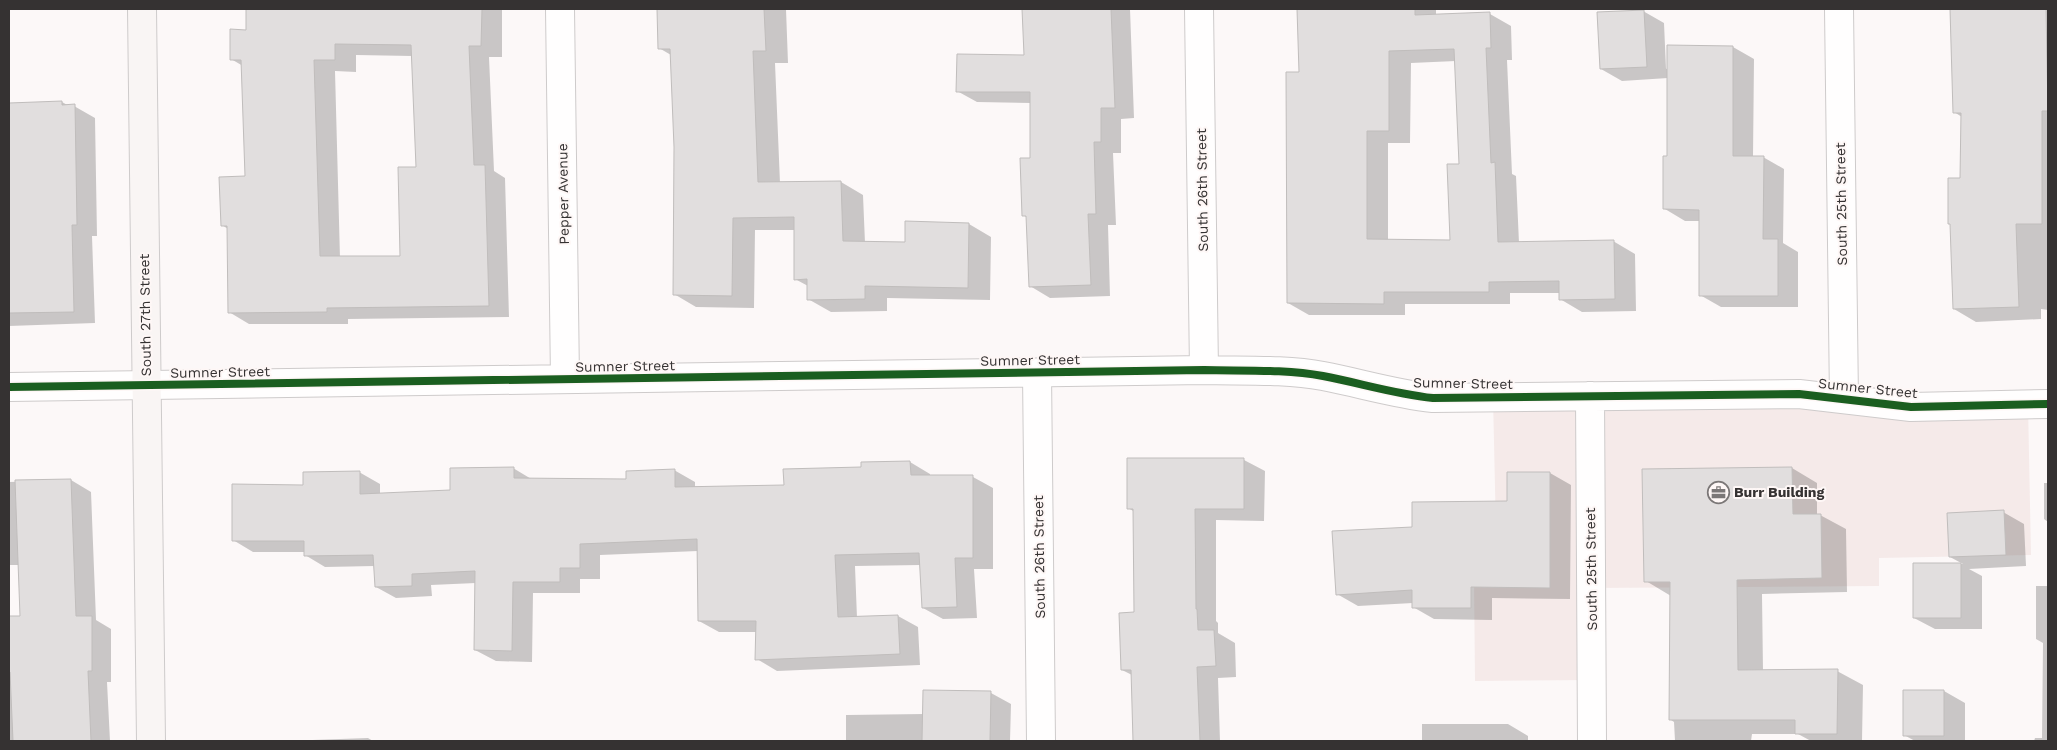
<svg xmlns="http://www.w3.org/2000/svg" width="2057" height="750" viewBox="0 0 2057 750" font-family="'Work Sans',sans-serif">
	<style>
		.built { fill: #f5eae9 }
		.shadow { fill: #0003; fill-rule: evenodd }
		.building { fill: #e1dede; stroke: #c0bdbc; fill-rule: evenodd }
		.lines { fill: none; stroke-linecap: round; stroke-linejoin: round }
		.street-casing { stroke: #cecbcb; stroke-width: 30 }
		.secondary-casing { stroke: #cecbcb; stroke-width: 30 }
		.street { stroke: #fffefe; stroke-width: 28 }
		.secondary { stroke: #f9f5f4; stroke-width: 28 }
		.cycleway-casing { stroke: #fef7f6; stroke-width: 11 }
		.cycleway { stroke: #1b5e20; stroke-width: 8 }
		.labels { text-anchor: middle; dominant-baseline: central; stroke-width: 4; stroke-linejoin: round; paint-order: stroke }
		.street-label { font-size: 14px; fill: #353232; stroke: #fef7f6 }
		.poi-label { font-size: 14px; font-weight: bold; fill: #353232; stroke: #fef7f6; text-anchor: start }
	</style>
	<rect width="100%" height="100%" fill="#fcf8f8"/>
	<path class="built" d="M 1493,397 L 2028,404 L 2031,555 L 1879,558 L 1879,586 L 1591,588 L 1592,680 L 1475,681 L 1474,578 L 1497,577 Z"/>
	<path class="shadow" d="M 247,9 L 502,9 L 502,57 L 489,57 L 494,171 L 505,178 L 509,317 L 348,319 L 348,324 L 249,324 L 229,312 L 228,229 L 222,225 L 246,178 L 243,66 L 231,59 L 247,31 ZM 356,55 L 412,56 L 417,168 L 401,257 L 340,258 L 335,71 L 356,72 Z
		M 658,9 L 786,9 L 788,63 L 775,63 L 780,183 L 841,182 L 863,195 L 865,243 L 906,243 L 969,224 L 991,237 L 990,300 L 887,298 L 887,311 L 831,312 L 808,299 L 808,286 L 795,279 L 795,230 L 755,230 L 754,308 L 696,307 L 674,294 L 675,147 L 671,55 L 659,48 Z
		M 1023,9 L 1130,9 L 1134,118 L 1121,119 L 1121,153 L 1113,153 L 1116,225 L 1108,225 L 1110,296 L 1050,298 L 1030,286 L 1028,218 L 1023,215 L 1032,159 L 1031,103 L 977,102 L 957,91 L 1025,56 Z
		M 1299,9 L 1436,9 L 1436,15 L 1490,14 L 1511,26 L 1512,60 L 1507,60 L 1512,174 L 1516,176 L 1519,243 L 1613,241 L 1635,254 L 1636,311 L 1582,312 L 1560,299 L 1560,293 L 1510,293 L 1510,304 L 1405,304 L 1405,315 L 1309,315 L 1288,303 L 1300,73 ZM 1456,61 L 1461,165 L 1451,241 L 1388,240 L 1388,143 L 1410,143 L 1411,63 Z
		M 1950,9 L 2048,9 L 2048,310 L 2041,309 L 2041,319 L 1976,322 L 1954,309 L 1961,179 L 1962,117 L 1954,112 Z
		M 1643,11 L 1664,23 L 1666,69 L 1733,47 L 1754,59 L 1753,157 L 1763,157 L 1784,169 L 1783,243 L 1798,252 L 1798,307 L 1721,307 L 1700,295 L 1700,221 L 1685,221 L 1665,209 L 1668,157 L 1668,78 L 1622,81 L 1601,69 Z
		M 62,102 L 69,106 L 74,106 L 95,118 L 97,236 L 92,236 L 95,323 L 9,326 L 9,104 Z
		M 1129,459 L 1244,460 L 1265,471 L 1264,521 L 1216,520 L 1216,621 L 1218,623 L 1218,633 L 1235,643 L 1236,677 L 1218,678 L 1220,741 L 1134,741 L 1132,675 L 1122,670 L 1135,613 L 1135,512 L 1128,508 Z
		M 910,462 L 930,474 L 930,476 L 973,477 L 993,488 L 993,569 L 974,569 L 977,618 L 943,619 L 923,608 L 921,565 L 855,566 L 857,618 L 898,616 L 918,627 L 920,665 L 777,671 L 757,659 L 757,632 L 719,632 L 699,621 L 698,551 L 600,555 L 600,579 L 580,579 L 580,593 L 533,593 L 532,662 L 496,661 L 475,650 L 476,583 L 431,585 L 432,596 L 396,598 L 376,587 L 375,566 L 325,567 L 305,555 L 305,552 L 253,552 L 233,540 L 304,486 L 359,472 L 380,484 L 380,494 L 452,491 L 513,468 L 533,480 L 628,481 L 674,470 L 695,482 L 695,488 L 785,486 L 863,468 Z
		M 1792,468 L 1817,483 L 1817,515 L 1820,515 L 1846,529 L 1847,592 L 1762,594 L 1763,671 L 1837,671 L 1863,685 L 1862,741 L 1811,741 L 1798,734 L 1752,734 L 1751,741 L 1675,741 L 1674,722 L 1671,720 L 1671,596 L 1646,581 Z
		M 1550,473 L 1571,485 L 1570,599 L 1492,598 L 1492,620 L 1434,619 L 1413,607 L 1413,603 L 1358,606 L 1337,594 L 1413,528 L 1508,503 Z
		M 71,480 L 91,492 L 96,620 L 111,629 L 111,682 L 107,682 L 110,741 L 9,741 L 9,617 L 22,617 L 20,565 L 9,565 L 9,482 Z
		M 2044,483 L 2048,483 L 2048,522 L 2044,519 Z
		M 2003,512 L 2024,524 L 2026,566 L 1969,569 L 1982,576 L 1982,629 L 1935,629 L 1914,618 L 1914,564 L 1963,564 L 1950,557 Z
		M 2036,586 L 2048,586 L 2048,741 L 2034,741 L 2035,738 L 2042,738 L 2043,643 L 2036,639 Z
		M 1904,691 L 1944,691 L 1965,703 L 1965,741 L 1915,741 L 1904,735 Z
		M 991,693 L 1011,704 L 1010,741 L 846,741 L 846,715 L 924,714 Z
		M 1422,724 L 1508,724 L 1528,736 L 1528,741 L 1422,741 Z
		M 368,738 L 373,741 L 312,741 L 312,740 Z"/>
	<path class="building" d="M 246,9 L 482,9 L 481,46 L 469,46 L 474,165 L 485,165 L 489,306 L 327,308 L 327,312 L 228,313 L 227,226 L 221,226 L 219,177 L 245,176 L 241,60 L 230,60 L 230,29 L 246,30 ZM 335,44 L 411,45 L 416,167 L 398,167 L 400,256 L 320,256 L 314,60 L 335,60 Z
		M 657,9 L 764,9 L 766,51 L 753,51 L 758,182 L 841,181 L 843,241 L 905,242 L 905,221 L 969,223 L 968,288 L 865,286 L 865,299 L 807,300 L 807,279 L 794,280 L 794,217 L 733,218 L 732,296 L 673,295 L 674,147 L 670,49 L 658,49 Z
		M 1022,9 L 1111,9 L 1115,108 L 1101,108 L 1101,142 L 1094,142 L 1096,214 L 1088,214 L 1091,285 L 1029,287 L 1026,216 L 1022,216 L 1020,158 L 1030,158 L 1030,92 L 956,92 L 957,54 L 1024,55 Z
		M 1297,9 L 1415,9 L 1415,15 L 1490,12 L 1491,48 L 1486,48 L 1491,163 L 1495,162 L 1498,242 L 1614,240 L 1615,299 L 1559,300 L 1559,281 L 1489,282 L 1489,292 L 1384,292 L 1384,304 L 1287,303 L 1286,72 L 1299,72 ZM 1454,49 L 1459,164 L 1447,164 L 1450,240 L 1367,239 L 1367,131 L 1389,131 L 1389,51 Z
		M 1950,9 L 2046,9 L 2048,111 L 2042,111 L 2042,224 L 2016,224 L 2019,307 L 1953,309 L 1950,224 L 1948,224 L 1948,178 L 1960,178 L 1961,113 L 1953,113 Z
		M 1644,10 L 1647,67 L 1600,69 L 1597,12 Z
		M 1667,45 L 1733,46 L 1733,156 L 1764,156 L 1763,239 L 1778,239 L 1778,296 L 1699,296 L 1699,210 L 1663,209 L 1663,156 L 1667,156 Z
		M 62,101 L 62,105 L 75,104 L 77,225 L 72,225 L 74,312 L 9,313 L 9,103 Z
		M 1127,458 L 1244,458 L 1244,509 L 1195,509 L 1196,609 L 1197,609 L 1198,630 L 1214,630 L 1216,666 L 1197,667 L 1200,741 L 1133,741 L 1131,670 L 1121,670 L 1119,613 L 1134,612 L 1133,509 L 1127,509 Z
		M 910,461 L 911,475 L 973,475 L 973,558 L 955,558 L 957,607 L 922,608 L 919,553 L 835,555 L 838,617 L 898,615 L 900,654 L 755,660 L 756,621 L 698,621 L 697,539 L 580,544 L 580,568 L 560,568 L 560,582 L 513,582 L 512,651 L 474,650 L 475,571 L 412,574 L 412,586 L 375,587 L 373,555 L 304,556 L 304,541 L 232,541 L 232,484 L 303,485 L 303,472 L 360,471 L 360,494 L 450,490 L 450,468 L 514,467 L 514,478 L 626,479 L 626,471 L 675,469 L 675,487 L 784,485 L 783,469 L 861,467 L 861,462 Z
		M 1792,467 L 1793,514 L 1821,514 L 1822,578 L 1737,580 L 1738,670 L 1838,669 L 1837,734 L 1795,734 L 1795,720 L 1669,720 L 1670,582 L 1644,582 L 1642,469 Z
		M 1507,472 L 1550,472 L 1550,588 L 1471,587 L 1471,608 L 1412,608 L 1412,590 L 1336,595 L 1332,531 L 1412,527 L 1412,502 L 1507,501 Z
		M 71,479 L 76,616 L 92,616 L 92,671 L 88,671 L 91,741 L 13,741 L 10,672 L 9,672 L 9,616 L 20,616 L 15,480 Z
		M 2004,510 L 2006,555 L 1949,557 L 1947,513 Z
		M 1913,563 L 1961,563 L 1961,618 L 1913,618 Z
		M 923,690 L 991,691 L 990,741 L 922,741 Z
		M 1903,690 L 1944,690 L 1944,736 L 1903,736 Z"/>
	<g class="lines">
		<defs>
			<path id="street" d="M 560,9 L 565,379
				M 1199,9 L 1204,370
				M 1839,9 L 1844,399
				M 1037,373 L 1041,741
				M 9,387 L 1204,370 C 1243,371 1285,369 1323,376 C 1360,383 1395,394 1433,398 L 1799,394 L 1911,407 L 2048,404
				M 1590,396 L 1592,741"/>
			<path id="secondary" d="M 142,9 L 151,741"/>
		</defs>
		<use href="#street" class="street-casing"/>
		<use href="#secondary" class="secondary-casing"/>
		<use href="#street" class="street"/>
		<use href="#secondary" class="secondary"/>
		<defs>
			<path id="cycleway" d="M 9,387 L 1204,370 C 1243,371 1285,369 1323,376 C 1360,383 1395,394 1433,398 L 1799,394 L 1911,407 L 2048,404"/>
		</defs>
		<use href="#cycleway" class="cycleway-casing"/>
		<use href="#cycleway" class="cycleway"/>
	</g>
	<defs>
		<symbol id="office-ring" viewBox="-11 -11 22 22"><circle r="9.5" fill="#fef7f6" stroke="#7b7777" stroke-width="1.5"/><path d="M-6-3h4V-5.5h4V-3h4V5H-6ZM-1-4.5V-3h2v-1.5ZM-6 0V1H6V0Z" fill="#7b7777"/></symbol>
	</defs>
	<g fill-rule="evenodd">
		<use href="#office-ring" x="1706" y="480" width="25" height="25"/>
	</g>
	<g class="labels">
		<g class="street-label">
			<text transform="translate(1202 190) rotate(-91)">South 26th Street</text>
			<text transform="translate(563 194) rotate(-91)">Pepper Avenue</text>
			<text transform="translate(1841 204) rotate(-91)">South 25th Street</text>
			<text transform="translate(145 315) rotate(-91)">South 27th Street</text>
			<text transform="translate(1030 360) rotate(-1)">Sumner Street</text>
			<text transform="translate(625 366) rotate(-1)">Sumner Street</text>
			<text transform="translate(220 372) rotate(-1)">Sumner Street</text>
			<text transform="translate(1463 383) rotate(1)">Sumner Street</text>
			<text transform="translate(1868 388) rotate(6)">Sumner Street</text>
			<text transform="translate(1039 557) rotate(-91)">South 26th Street</text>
			<text transform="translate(1591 569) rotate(-91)">South 25th Street</text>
		</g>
		<g class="poi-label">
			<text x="1734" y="492">Burr Building</text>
		</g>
	</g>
	<rect width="2057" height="750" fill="none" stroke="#353232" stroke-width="20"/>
</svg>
